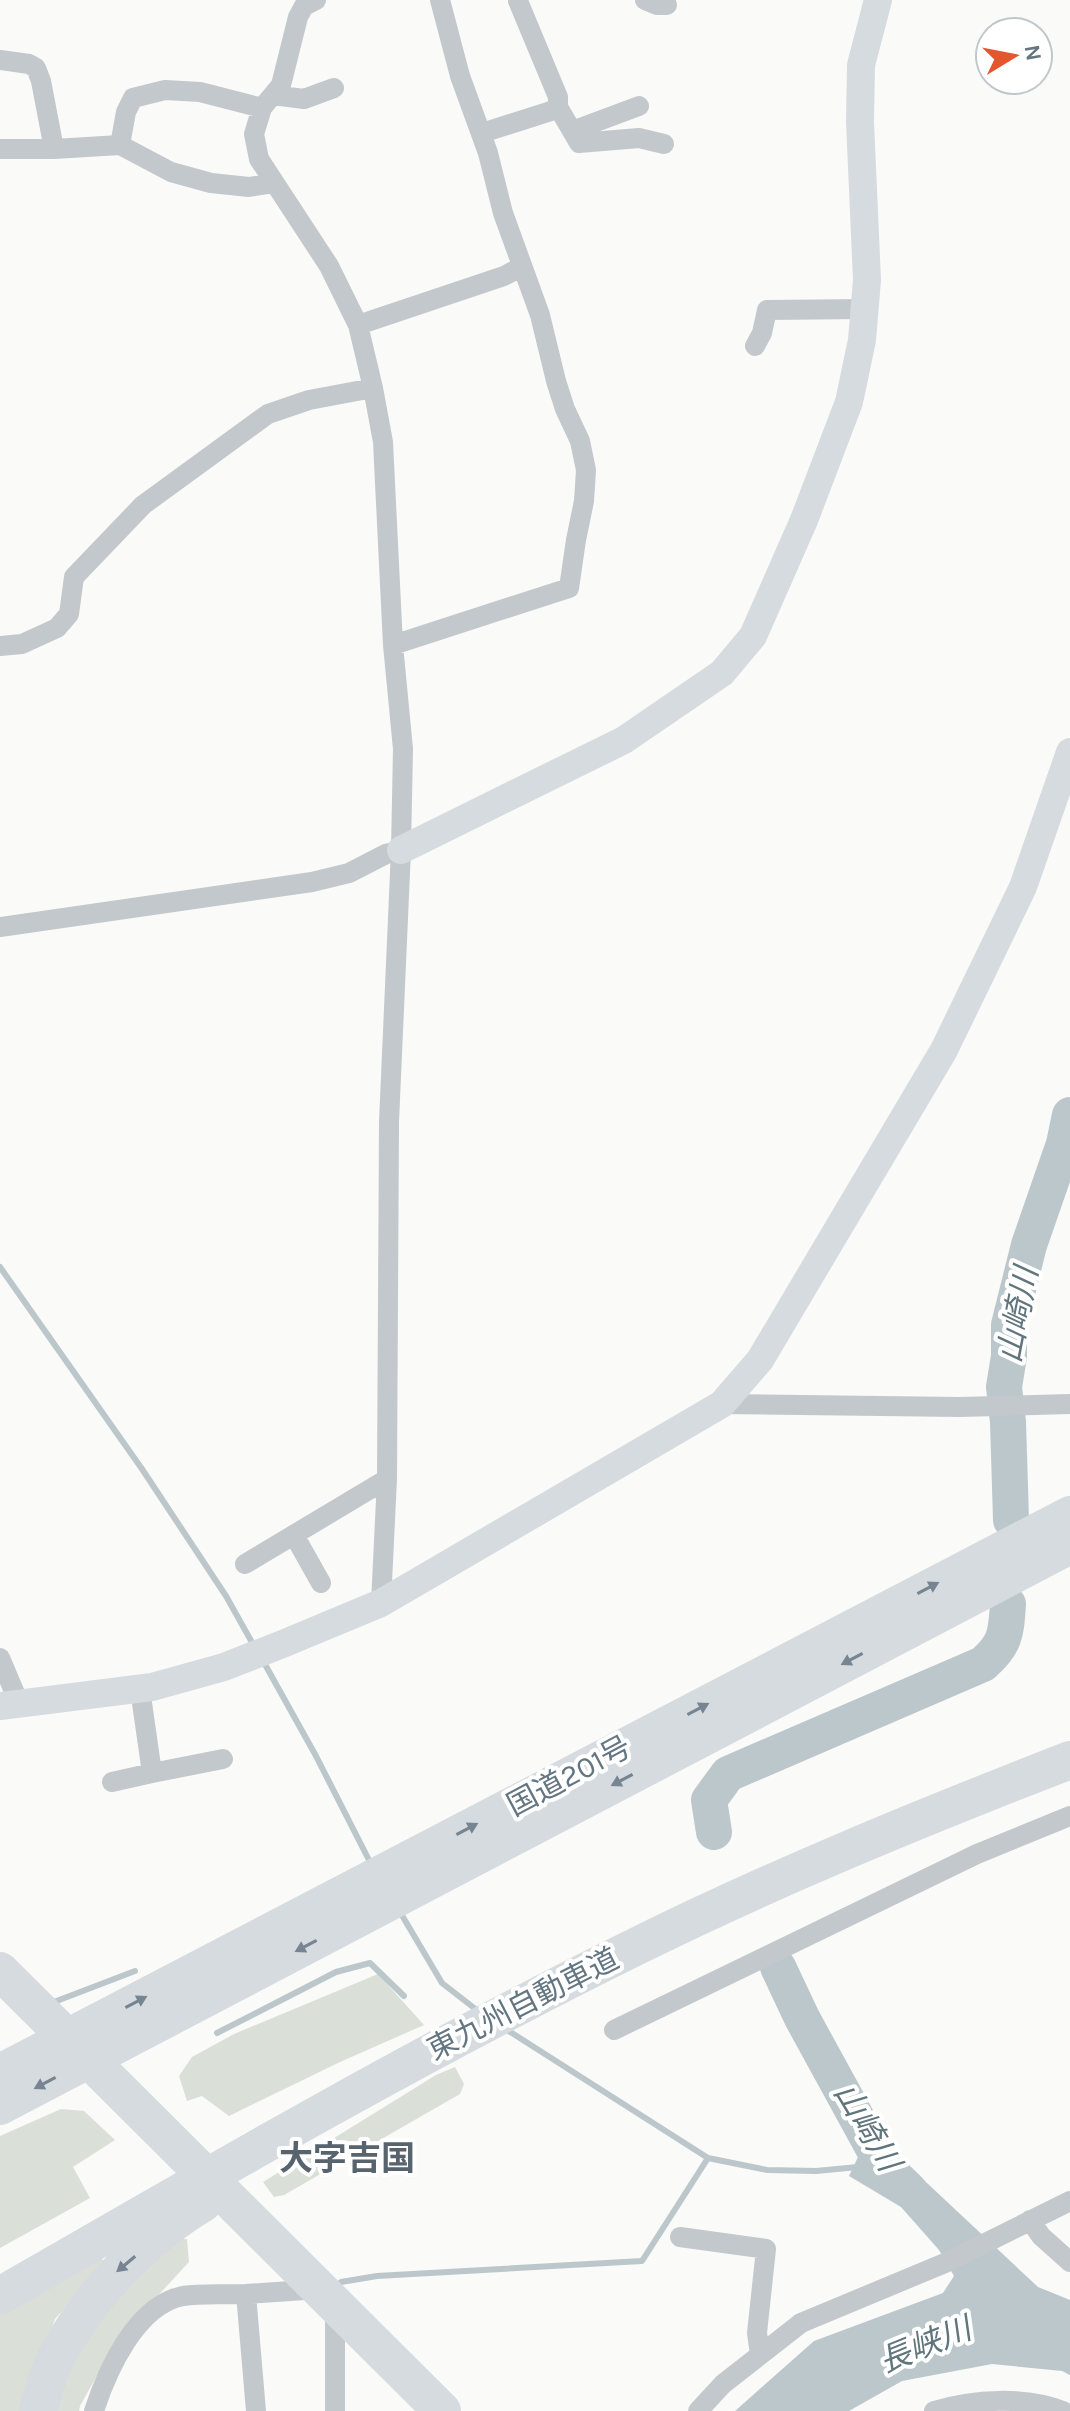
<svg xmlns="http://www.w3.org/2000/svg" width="1070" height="2411" viewBox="0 0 1070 2411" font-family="Karla,'Noto Sans JP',sans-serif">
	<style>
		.green { fill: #dadfd7 }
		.water { fill: #bbc7cb }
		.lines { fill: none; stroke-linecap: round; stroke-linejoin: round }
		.stream { stroke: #bbc7cb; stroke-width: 6 }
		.river { stroke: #bbc7cb; stroke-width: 36 }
		.street { stroke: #c3c8cc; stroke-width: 20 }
		.secondary { stroke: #d6dbdf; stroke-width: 28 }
		.highway { stroke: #d6dbdf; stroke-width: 38 }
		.oneway { fill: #768591 }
		.labels { text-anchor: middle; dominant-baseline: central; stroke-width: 8; stroke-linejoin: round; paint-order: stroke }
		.street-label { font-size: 30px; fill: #657683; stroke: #fff }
		.water-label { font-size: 32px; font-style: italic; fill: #60757c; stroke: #fff }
		.quarter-label { font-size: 34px; font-weight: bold; fill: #57646e; stroke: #fff }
	</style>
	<rect width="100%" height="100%" fill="#fafaf8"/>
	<path class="green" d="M 378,1974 L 424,2025 L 340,2062 L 229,2116 L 202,2096 L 187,2101 L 179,2076 L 192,2057 L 234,2034 Z
		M 455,2067 L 464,2084 L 460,2094 L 284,2195 L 274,2197 L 263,2182 L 436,2075 Z
		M 61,2109 L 84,2111 L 115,2140 L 73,2167 L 90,2198 L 0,2248 L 0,2136 Z
		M 173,2239 L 187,2239 L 189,2262 L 117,2340 L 80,2406 L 79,2411 L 48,2411 L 79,2338 Z
		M 99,2254 L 105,2264 L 55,2319 L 24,2411 L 0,2411 L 0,2312 Z"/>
	<path class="water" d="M 859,2155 L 886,2157 L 927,2183 L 1038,2287 L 1070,2300 L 1070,2375 L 1062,2371 L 992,2364 L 902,2381 L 849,2411 L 735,2411 L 814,2341 L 943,2293 L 954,2276 L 939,2250 L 901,2207 L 849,2176 Z"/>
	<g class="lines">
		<path class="stream" d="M 0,1267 L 142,1469 L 226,1596 L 254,1646
			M 262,1659 L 316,1756 L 371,1864
			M 400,1912 L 442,1983 L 478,2011
			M 54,2002 L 135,1971
			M 504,2028 L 708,2158 L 767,2170 L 816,2171 L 858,2167
			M 217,2033 L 336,1972 L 370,1963 L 404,1996
			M 341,2282 L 377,2276 L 642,2261 L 708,2158"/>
		<path class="river" d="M 1011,1520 L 1008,1422 L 1004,1387 L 1009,1356 L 1009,1325 L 1029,1245 L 1064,1144 L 1070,1115
			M 714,1832 L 709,1800 L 728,1774 L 983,1664 C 1006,1644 1006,1633 1008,1604
			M 778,1967 L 802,2018 L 882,2164 L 910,2191"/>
		<path class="street" d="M 316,0 L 304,6 L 298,17 L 281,85 L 262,108 L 254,134 L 259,159 L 329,266 L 358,325 L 373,388 L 383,442 L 393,645 L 403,749 L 401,850 L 389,1122 L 387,1479 L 381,1603
			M 645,0 L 657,5 L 667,5
			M 0,60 L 29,64 L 36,68 L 41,81 L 54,149
			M 273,95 L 304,99 L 334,88
			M 558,107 L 579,143 L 639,138 L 664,144
			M 572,131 L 639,106
			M 482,133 L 551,111 L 558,107 L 558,97 L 518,1
			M 120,145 L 126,112 L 133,98 L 165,90 L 200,92 L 262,108
			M 0,149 L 54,149 L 120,145 L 171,172 L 211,183 L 249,187 L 274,183
			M 358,325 L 504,276 L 521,267
			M 755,346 L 762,333 L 767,310 L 865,309
			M 393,645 L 569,588 L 576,540 L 584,501 L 586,470 L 580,441 L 565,409 L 556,381 L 540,315 L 503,213 L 488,153 L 460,76 L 440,0
			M 0,646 L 22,644 L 57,628 L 69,614 L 74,577 L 143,505 L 268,414 L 309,400 L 373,388
			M 0,927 L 312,882 L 349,873 L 386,854 L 401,850
			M 722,1404 L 959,1407 L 1070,1404
			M 294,1535 L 321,1583
			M 245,1564 L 387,1479
			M 0,1658 L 19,1703
			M 140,1689 L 152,1773 L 223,1759
			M 112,1782 L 152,1773
			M 614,2030 L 977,1854 L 1070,1816
			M 1030,2220 L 1041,2236 L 1070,2262
			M 680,2237 L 766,2249 L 757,2333 L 760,2355
			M 94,2411 C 107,2371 136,2305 183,2296 C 203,2293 225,2295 246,2294
			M 256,2411 L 246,2294 L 320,2289
			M 335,2411 L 335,2304
			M 698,2411 L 723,2384 L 801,2323 L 945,2263 L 1070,2201
			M 934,2411 C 974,2399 1024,2396 1063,2411"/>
		<path class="secondary" d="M 401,850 L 624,740 L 722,673 L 753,636 L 804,520 L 849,402 L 862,340 L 867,280 L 860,122 L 861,65 L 878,0
			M 0,1706 L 152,1687 L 224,1667 L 285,1643 L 381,1603 L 722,1404 L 760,1360 L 944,1050 L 1023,887 L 1070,752"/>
		<path class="highway" d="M 0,1971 L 442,2411
			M 0,2073 L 1070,1515
			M 0,2106 L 1070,1545
			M 0,2296 C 208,2176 416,2055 631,1949 C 774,1878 921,1818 1070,1760
			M 38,2411 C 43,2394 47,2374 56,2358 C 88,2297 143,2239 203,2203"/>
	</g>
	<defs><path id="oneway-solid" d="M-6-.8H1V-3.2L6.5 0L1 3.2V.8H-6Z" transform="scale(2)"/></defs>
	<g class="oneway">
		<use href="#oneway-solid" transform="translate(928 1588) rotate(-28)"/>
		<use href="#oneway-solid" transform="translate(852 1659) rotate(152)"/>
		<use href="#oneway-solid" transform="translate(698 1709) rotate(-28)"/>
		<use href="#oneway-solid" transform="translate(622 1780) rotate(152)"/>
		<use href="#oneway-solid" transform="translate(467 1829) rotate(-28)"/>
		<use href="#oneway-solid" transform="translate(306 1946) rotate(152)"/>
		<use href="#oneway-solid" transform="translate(136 2002) rotate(-28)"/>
		<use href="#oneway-solid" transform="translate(45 2083) rotate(152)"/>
		<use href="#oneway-solid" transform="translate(126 2264) rotate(140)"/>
	</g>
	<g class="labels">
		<g class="street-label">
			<text transform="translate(569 1776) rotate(-28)">国道201号</text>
			<text transform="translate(523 2004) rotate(-27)">東九州自動車道</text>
		</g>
		<g class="water-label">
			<text transform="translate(1018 1315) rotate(-79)">山崎川</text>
			<text transform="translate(867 2127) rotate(59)">山崎川</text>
			<text transform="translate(925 2345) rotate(-22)">長峡川</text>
		</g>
		<g class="quarter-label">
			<text x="347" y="2159">大字吉国</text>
		</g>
	</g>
	<g transform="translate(1014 56) rotate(80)"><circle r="38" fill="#ffffff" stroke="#c1c8cd" stroke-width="2"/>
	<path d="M0-6L14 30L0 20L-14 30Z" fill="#e4572e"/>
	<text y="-12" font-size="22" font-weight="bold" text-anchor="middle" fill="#657683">N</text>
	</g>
</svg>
